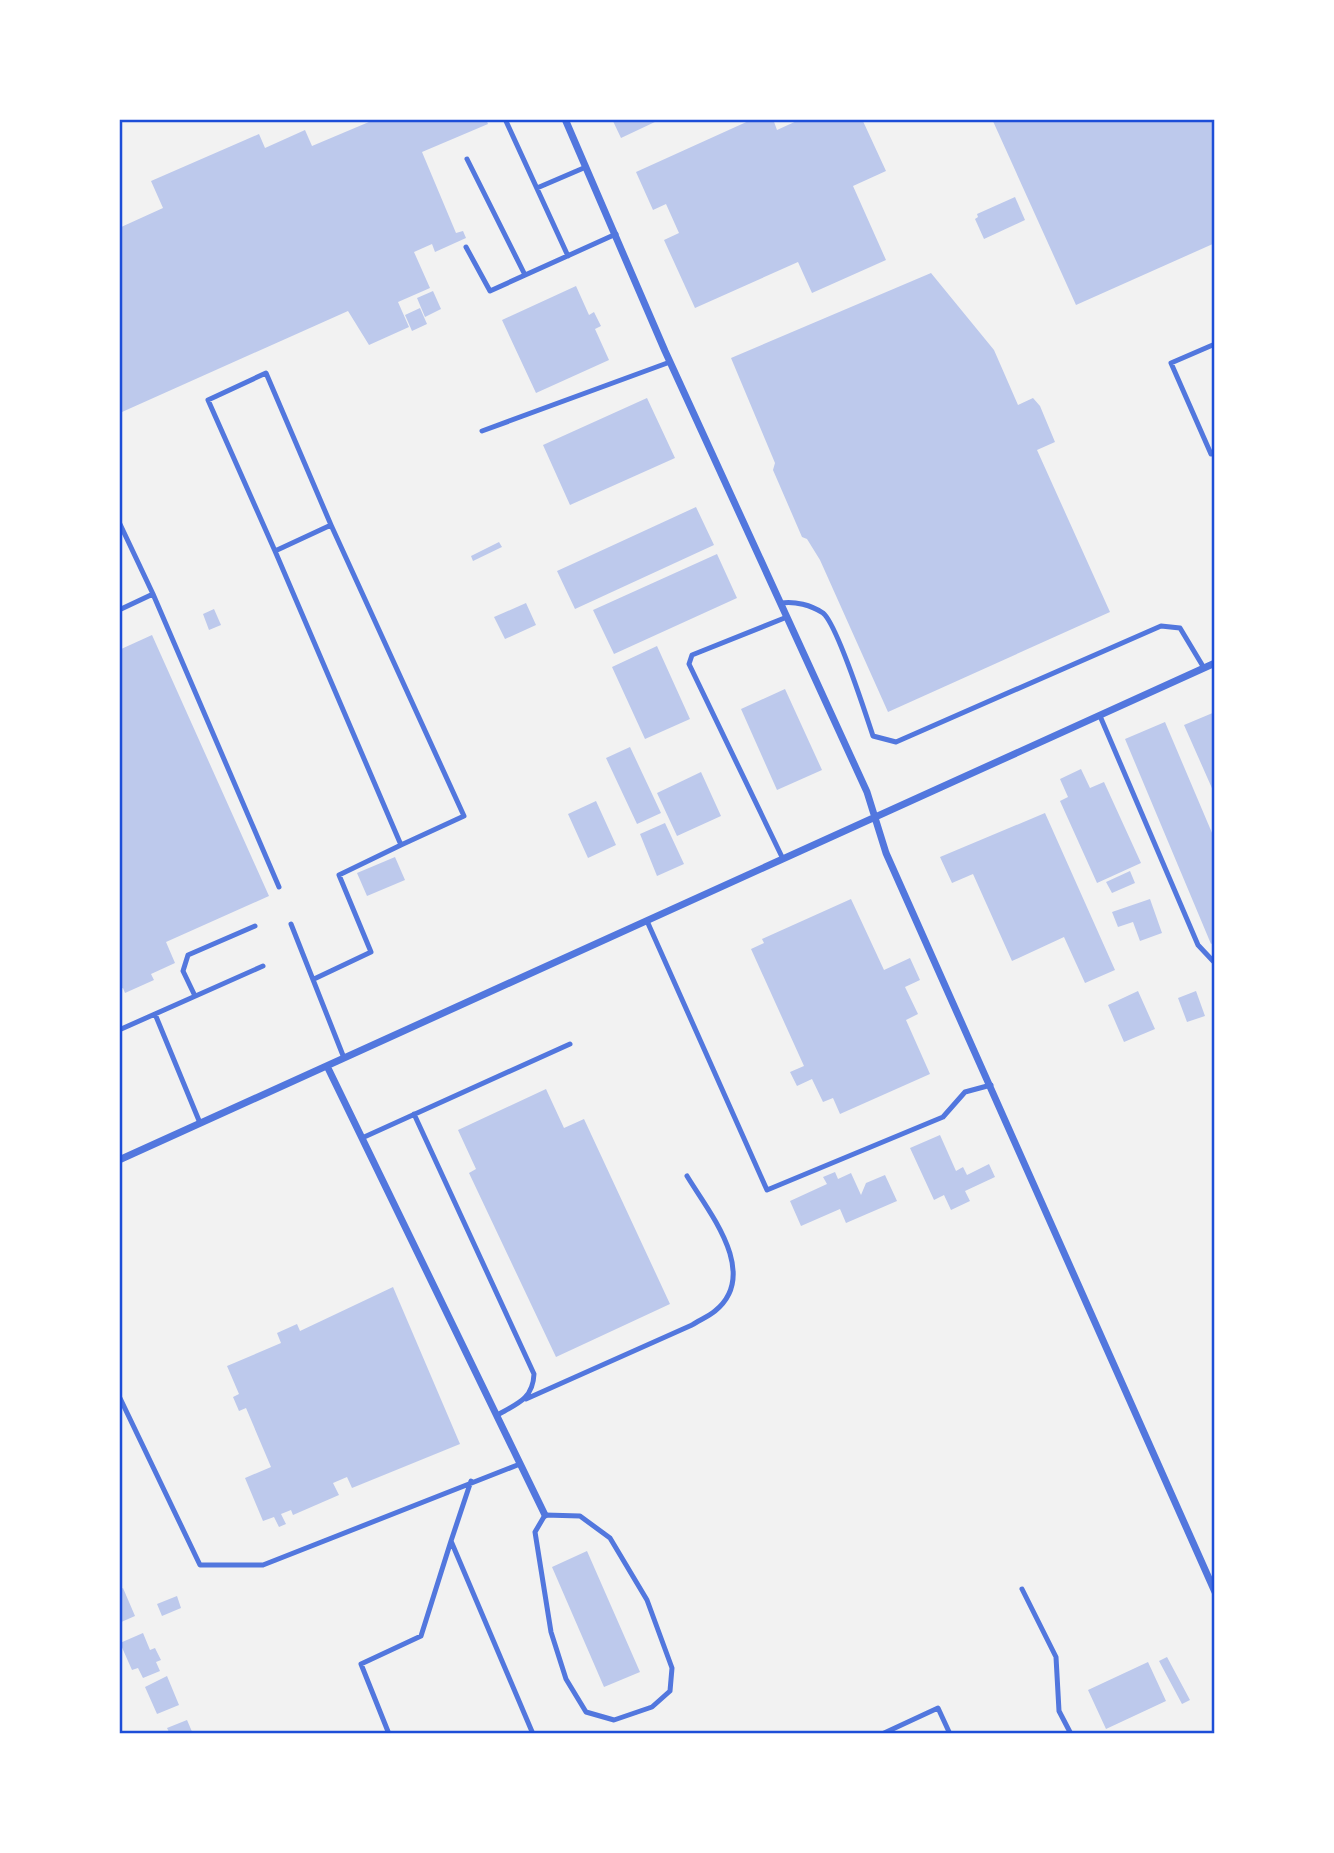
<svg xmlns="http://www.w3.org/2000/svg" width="1334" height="1853" viewBox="0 0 1334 1853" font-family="Figtree,sans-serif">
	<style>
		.building { fill: #bdc9ec }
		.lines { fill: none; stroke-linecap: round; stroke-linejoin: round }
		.service { stroke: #5277de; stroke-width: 5 }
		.minor { stroke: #5277de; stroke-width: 7 }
		.neatline { fill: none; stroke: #1d4ed8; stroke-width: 2.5 }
	</style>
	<rect width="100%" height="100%" fill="#f2f2f2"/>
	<path class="building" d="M 376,119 L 486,119 L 488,124 L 422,152 L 456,233 L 463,231 L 466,238 L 435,252 L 432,244 L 414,252 L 430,288 L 398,302 L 409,327 L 369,345 L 348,311 L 122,412 L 119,407 L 119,228 L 163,208 L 151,181 L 259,134 L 265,148 L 305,130 L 312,146 Z
		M 612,119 L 656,119 L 657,121 L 621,138 Z
		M 753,119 L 773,119 L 777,130 L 801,119 L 862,119 L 886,171 L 853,186 L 886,260 L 812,293 L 798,262 L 695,308 L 664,240 L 679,233 L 666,204 L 653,210 L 636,172 Z
		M 992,119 L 1215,119 L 1215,243 L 1076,305 Z
		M 1015,197 L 1025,220 L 984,239 L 975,219 L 978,217 L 977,214 Z
		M 931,273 L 994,350 L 1018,405 L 1033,398 L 1040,406 L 1055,442 L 1037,450 L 1110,612 L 888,712 L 820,560 L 807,539 L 802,537 L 773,470 L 775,463 L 731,358 Z
		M 576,286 L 589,315 L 594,312 L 601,326 L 595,329 L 609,360 L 536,393 L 502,320 Z
		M 433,291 L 441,309 L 425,317 L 417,298 Z
		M 420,308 L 427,324 L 412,331 L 405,315 Z
		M 647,398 L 675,458 L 570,505 L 543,445 Z
		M 696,507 L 714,545 L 575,609 L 557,571 Z
		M 499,542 L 502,547 L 473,561 L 471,556 Z
		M 717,554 L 737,598 L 614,654 L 593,610 Z
		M 526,603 L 536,625 L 505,639 L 494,617 Z
		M 214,609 L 221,625 L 209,630 L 203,614 Z
		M 152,635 L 269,896 L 166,942 L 175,963 L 151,974 L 154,980 L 125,993 L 123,988 L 119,990 L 119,650 Z
		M 657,646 L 690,719 L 645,739 L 612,667 Z
		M 785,689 L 822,770 L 777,790 L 741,709 Z
		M 1215,712 L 1215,795 L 1184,725 Z
		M 1165,722 L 1215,840 L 1215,942 L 1211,944 L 1125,739 Z
		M 630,747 L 661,813 L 637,824 L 606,758 Z
		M 1081,769 L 1090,788 L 1104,782 L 1141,863 L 1097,883 L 1060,801 L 1068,797 L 1060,779 Z
		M 701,772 L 721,816 L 677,836 L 657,793 Z
		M 596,801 L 616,845 L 588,858 L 568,814 Z
		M 1045,813 L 1115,970 L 1085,983 L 1064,937 L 1012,961 L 973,874 L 952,883 L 940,857 Z
		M 665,823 L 684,864 L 657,876 L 640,834 Z
		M 395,857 L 405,880 L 367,896 L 357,873 Z
		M 1130,871 L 1135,883 L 1112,893 L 1106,882 Z
		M 851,899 L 884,970 L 910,958 L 920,980 L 905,987 L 918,1014 L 906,1020 L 930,1074 L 840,1114 L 833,1098 L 823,1102 L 812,1079 L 797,1086 L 790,1072 L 804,1066 L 751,949 L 764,943 L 762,939 Z
		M 1150,899 L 1162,933 L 1140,941 L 1133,922 L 1118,927 L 1112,912 Z
		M 1138,991 L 1155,1029 L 1124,1042 L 1108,1005 Z
		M 1196,991 L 1205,1016 L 1187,1022 L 1178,998 Z
		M 546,1089 L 564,1128 L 584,1119 L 670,1304 L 556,1357 L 469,1173 L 476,1169 L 458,1130 Z
		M 940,1135 L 956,1171 L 963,1167 L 967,1175 L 989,1164 L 995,1177 L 965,1191 L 970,1201 L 951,1210 L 944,1195 L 934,1200 L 910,1148 Z
		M 835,1172 L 838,1179 L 851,1173 L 861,1195 L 866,1183 L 885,1175 L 897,1201 L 846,1223 L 840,1209 L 801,1226 L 790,1201 L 827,1184 L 823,1177 Z
		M 393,1287 L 460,1444 L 352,1488 L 347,1477 L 333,1483 L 339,1495 L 293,1515 L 291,1510 L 281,1514 L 286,1524 L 279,1527 L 274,1517 L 263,1521 L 245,1478 L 271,1467 L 246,1408 L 239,1411 L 233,1397 L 239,1394 L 227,1366 L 281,1343 L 277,1333 L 297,1324 L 300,1331 Z
		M 587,1551 L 640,1672 L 604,1687 L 552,1567 Z
		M 123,1588 L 135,1616 L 119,1623 L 119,1590 Z
		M 177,1596 L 181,1608 L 162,1616 L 157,1604 Z
		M 143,1633 L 150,1650 L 155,1648 L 161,1660 L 156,1662 L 160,1671 L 143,1678 L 138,1668 L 132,1670 L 120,1643 Z
		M 1167,1657 L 1190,1700 L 1182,1704 L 1159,1661 Z
		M 1148,1662 L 1166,1701 L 1106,1729 L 1088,1690 Z
		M 167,1676 L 179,1705 L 157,1714 L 145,1687 Z
		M 187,1720 L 193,1734 L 170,1734 L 167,1728 Z"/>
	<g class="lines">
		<path class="service" d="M 505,119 L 568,256
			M 467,159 L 525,275
			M 537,188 L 586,167
			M 466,247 L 490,291 L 616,234
			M 1215,344 L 1171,363 L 1211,454 L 1215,453
			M 482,431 L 670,362
			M 119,522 L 153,594
			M 275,551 L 208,400 L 266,373 L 331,525
			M 781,603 C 795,601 811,605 823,613 C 837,624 866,715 873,736 L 896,742 L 1161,626 L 1180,628 L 1204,668
			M 119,610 L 153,594 L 279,887
			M 1100,716 L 1198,945 L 1213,961
			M 783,859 L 689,664 L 692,655 L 787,617
			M 647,921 L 767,1190 L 943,1117 L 965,1092 L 991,1085
			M 291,924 L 344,1058
			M 314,979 L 371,952 L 339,875 L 401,845 L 275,551 L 331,525 L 464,816 L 401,845
			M 195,996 L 183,971 L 188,955 L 255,926
			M 155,1014 L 200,1123
			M 119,1030 L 263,966
			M 414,1114 L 534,1374 C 533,1399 517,1404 497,1415
			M 362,1138 L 570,1044
			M 119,1396 L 200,1565 L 263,1565 L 520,1464
			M 526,1399 L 692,1325 C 700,1320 709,1316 715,1311 C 761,1274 708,1211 687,1176
			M 471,1481 L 451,1541 L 533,1734
			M 545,1515 L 580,1516 L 610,1538 L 647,1600 L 672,1668 L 670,1691 L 652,1707 L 614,1720 L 586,1712 L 566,1679 L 551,1632 L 535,1532 Z
			M 1022,1589 L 1056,1657 L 1059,1711 L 1071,1734
			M 389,1734 L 361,1664 L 421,1636 L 451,1541
			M 882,1734 L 938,1708 L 950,1734"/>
		<path class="minor" d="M 565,119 L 665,351 L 867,792 L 886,853 L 1215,1592
			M 327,1066 L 545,1515
			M 119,1160 L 1215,663"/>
	</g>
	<rect width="1334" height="1853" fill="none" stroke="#ffffff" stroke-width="242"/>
	<rect x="121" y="121" width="1092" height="1611" class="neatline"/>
</svg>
